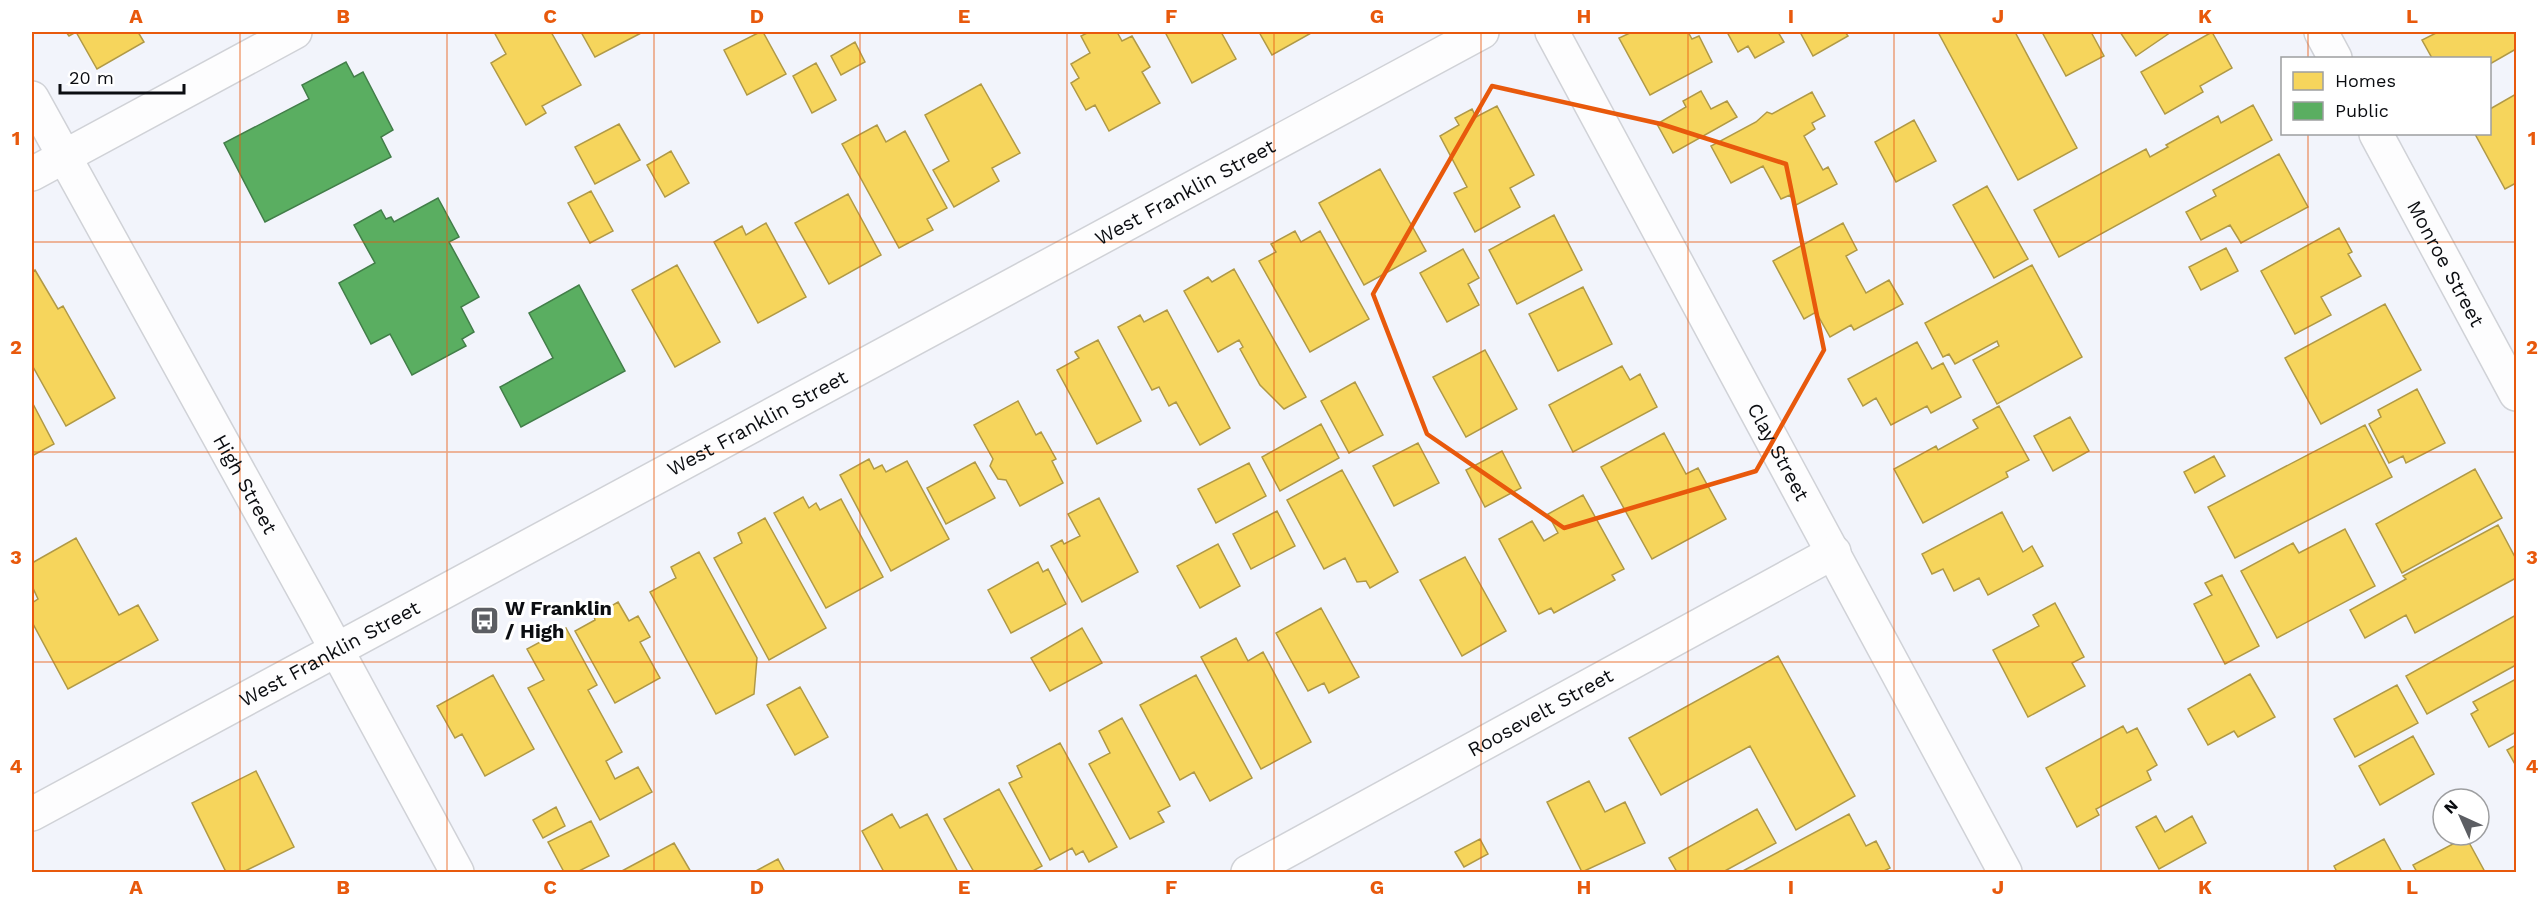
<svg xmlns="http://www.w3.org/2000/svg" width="2548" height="904" viewBox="0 0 2548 904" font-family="'Work Sans',sans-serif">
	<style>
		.homes { fill: #f6d55c; stroke: #b09946; stroke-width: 1.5 }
		.public { fill: #5aae61; stroke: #427e49; stroke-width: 1.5 }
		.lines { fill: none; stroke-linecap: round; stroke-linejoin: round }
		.minor-casing { stroke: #d0d2d7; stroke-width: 36 }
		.minor { stroke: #fdfdfe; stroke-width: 33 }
		.marked { fill: none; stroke: #e8590c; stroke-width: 4.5; stroke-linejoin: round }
		.grid { fill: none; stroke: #e8590c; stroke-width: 1.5; stroke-opacity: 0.55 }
		.labels { text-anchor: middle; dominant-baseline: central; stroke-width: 6; stroke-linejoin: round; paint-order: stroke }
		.street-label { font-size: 20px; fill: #0b0d11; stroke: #fff }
		.poi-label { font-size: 20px; font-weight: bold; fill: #0b0d11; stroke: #fff; text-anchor: start }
		.neatline { fill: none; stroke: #e8590c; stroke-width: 2 }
		.grid-label { font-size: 20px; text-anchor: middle; font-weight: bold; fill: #e8590c }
	</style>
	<rect width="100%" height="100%" fill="#f2f4fb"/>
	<path class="homes" d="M 66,32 L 138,32 L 144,42 L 97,69 L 76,32 L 69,36 Z
		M 494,32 L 551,32 L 581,85 L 542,106 L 546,113 L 526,125 L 491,63 L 506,54 Z
		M 581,32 L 643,32 L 595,57 Z
		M 760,32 L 763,32 L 786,74 L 747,95 L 724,50 Z
		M 1089,32 L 1117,32 L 1122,41 L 1132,36 L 1150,67 L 1142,72 L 1160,103 L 1109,131 L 1095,105 L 1086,110 L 1071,83 L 1079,78 L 1071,64 L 1090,53 L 1081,36 Z
		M 1165,32 L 1221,32 L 1236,59 L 1192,83 Z
		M 1259,32 L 1313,32 L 1272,55 Z
		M 1632,32 L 1688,32 L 1692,39 L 1699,36 L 1712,62 L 1650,95 L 1619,38 Z
		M 1727,32 L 1778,32 L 1784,42 L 1755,58 L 1748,46 L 1738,52 Z
		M 1800,32 L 1845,32 L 1848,36 L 1813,56 Z
		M 1938,32 L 2015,32 L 2077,148 L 2018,180 Z
		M 2042,32 L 2091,32 L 2104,56 L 2066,76 Z
		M 2120,32 L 2171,32 L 2136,56 Z
		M 2212,32 L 2232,68 L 2200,86 L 2203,92 L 2165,114 L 2141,72 Z
		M 2438,32 L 2516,32 L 2516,49 L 2490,64 L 2490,58 L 2432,58 L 2422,40 Z
		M 855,42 L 865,62 L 841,75 L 831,56 Z
		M 816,63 L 836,100 L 812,113 L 793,76 Z
		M 981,84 L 1020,153 L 992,168 L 999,181 L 954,207 L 933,170 L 949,161 L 925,115 Z
		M 1701,91 L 1711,109 L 1727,101 L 1737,117 L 1673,153 L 1657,124 L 1686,107 L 1683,101 Z
		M 1812,92 L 1825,116 L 1812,123 L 1815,129 L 1804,136 L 1823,170 L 1828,167 L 1837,184 L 1796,205 L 1790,195 L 1781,199 L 1763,166 L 1731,183 L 1711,146 L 1756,122 L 1767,112 L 1772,114 Z
		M 2516,94 L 2516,183 L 2505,189 L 2475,134 L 2490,134 L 2490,109 Z
		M 2253,105 L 2272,140 L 2059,257 L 2034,210 L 2146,149 L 2150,157 L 2168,147 L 2166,145 L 2218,116 L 2221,123 Z
		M 1497,106 L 1534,175 L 1510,188 L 1520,207 L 1475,232 L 1454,193 L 1467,187 L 1440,136 L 1459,125 L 1455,118 L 1472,109 L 1476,117 Z
		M 1914,120 L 1936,161 L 1896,182 L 1875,142 Z
		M 619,124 L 640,160 L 595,184 L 575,147 Z
		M 877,125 L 886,142 L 905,131 L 947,208 L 927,219 L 933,230 L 899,248 L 842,144 Z
		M 671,151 L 689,183 L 665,197 L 647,165 Z
		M 2279,154 L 2308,207 L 2241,243 L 2230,225 L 2201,240 L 2186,212 L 2216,196 L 2213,190 Z
		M 1380,169 L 1426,251 L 1364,285 L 1319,203 Z
		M 1987,186 L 2028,259 L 1994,278 L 1953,205 Z
		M 591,191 L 613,231 L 590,243 L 568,203 Z
		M 848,194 L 881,255 L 829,284 L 795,223 Z
		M 1554,215 L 1582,270 L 1517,304 L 1489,250 Z
		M 766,223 L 806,297 L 758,323 L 714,242 L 742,226 L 746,235 Z
		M 1843,223 L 1857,250 L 1846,256 L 1866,293 L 1889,280 L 1903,304 L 1854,330 L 1851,325 L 1830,337 L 1816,312 L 1804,319 L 1773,261 Z
		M 2339,228 L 2352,252 L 2348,254 L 2361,276 L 2321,297 L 2331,315 L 2295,334 L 2261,271 Z
		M 1295,231 L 1301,242 L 1320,231 L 1369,319 L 1310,352 L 1259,261 L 1276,252 L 1271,244 Z
		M 2226,248 L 2238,271 L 2201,290 L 2189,267 Z
		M 1463,249 L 1479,278 L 1468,284 L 1479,305 L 1447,322 L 1420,273 Z
		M 677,265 L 720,342 L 675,367 L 632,290 Z
		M 2032,265 L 2082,357 L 1997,404 L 1973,360 L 1999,346 L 1997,341 L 1955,364 L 1949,354 L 1943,357 L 1925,323 Z
		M 1234,269 L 1306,397 L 1284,409 L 1260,385 L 1240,349 L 1243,347 L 1239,340 L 1218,352 L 1184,291 L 1208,277 L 1212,282 Z
		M 35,270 L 58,309 L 63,306 L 115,398 L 66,426 L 32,365 L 32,273 Z
		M 1583,287 L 1612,344 L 1558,371 L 1529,314 Z
		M 2385,304 L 2421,370 L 2321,424 L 2285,358 Z
		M 1167,310 L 1230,428 L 1200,445 L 1176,402 L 1169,406 L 1159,387 L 1152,390 L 1118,327 L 1140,315 L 1144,322 Z
		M 1098,340 L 1141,421 L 1097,444 L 1057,370 L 1079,358 L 1075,352 Z
		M 1917,342 L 1932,369 L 1943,363 L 1961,397 L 1931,413 L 1927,406 L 1891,425 L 1876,398 L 1863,406 L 1848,379 Z
		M 1485,350 L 1517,409 L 1466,437 L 1433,377 Z
		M 1622,366 L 1630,380 L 1640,374 L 1657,407 L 1573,452 L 1549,405 Z
		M 1355,382 L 1383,435 L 1349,453 L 1321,401 Z
		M 2417,389 L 2445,443 L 2406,463 L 2403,456 L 2389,463 L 2369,424 L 2381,417 L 2378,410 Z
		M 1018,401 L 1036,435 L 1041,432 L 1056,459 L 1052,461 L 1063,483 L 1020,506 L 1006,480 L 998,479 L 990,466 L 993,459 L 974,425 Z
		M 32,402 L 54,444 L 32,456 Z
		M 1999,406 L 2029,460 L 2006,472 L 2008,477 L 1923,523 L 1894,469 L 1936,446 L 1938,450 L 1978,428 L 1973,420 Z
		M 2070,417 L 2089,451 L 2053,471 L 2034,436 Z
		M 1321,424 L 1339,458 L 1280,491 L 1262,457 Z
		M 2365,425 L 2392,477 L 2235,558 L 2208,507 Z
		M 1664,433 L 1686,474 L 1698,468 L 1726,519 L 1652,559 L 1601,467 Z
		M 1418,443 L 1439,483 L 1394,506 L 1373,466 Z
		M 1502,451 L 1521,488 L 1485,507 L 1466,470 Z
		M 2214,456 L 2225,476 L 2195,493 L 2184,472 Z
		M 869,459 L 874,469 L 882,465 L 886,472 L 907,461 L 949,539 L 891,571 L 840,475 Z
		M 975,462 L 995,498 L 946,524 L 927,488 Z
		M 1249,463 L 1266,496 L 1216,523 L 1198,489 Z
		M 2475,469 L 2502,518 L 2402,573 L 2376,524 Z
		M 1342,470 L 1398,572 L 1370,588 L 1366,581 L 1357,582 L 1345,558 L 1324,569 L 1287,500 Z
		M 1583,495 L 1624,569 L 1612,575 L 1615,580 L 1554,613 L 1551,608 L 1539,614 L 1499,539 L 1532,521 L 1544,541 L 1558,533 L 1548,514 Z
		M 803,497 L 809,508 L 816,503 L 820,510 L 841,499 L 883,577 L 826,608 L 774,513 Z
		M 1099,498 L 1138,572 L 1082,602 L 1051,546 L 1062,540 L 1064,544 L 1080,536 L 1068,514 Z
		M 1277,511 L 1295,546 L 1251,569 L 1233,534 Z
		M 2002,512 L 2023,552 L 2032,546 L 2043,566 L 1988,595 L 1979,578 L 1954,591 L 1943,569 L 1932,574 L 1922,554 Z
		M 765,518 L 826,628 L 769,660 L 714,558 L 742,543 L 738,533 Z
		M 2498,525 L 2516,559 L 2516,578 L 2415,633 L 2406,615 L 2365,638 L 2350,610 L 2406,579 L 2403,576 Z
		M 2345,529 L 2375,586 L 2277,638 L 2241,571 L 2293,543 L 2299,553 Z
		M 76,538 L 119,615 L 138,605 L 158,640 L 68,689 L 32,622 L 32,603 L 38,599 L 32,586 L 32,563 Z
		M 1218,544 L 1240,586 L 1200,608 L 1177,566 Z
		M 699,552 L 757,658 L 754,694 L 716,714 L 650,592 L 676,578 L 671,567 Z
		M 1465,557 L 1506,631 L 1462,656 L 1420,580 Z
		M 1038,562 L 1043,572 L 1048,569 L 1066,604 L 1011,633 L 988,590 Z
		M 2222,575 L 2259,646 L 2225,664 L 2194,604 L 2212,595 L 2205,583 Z
		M 618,602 L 629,621 L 638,616 L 650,637 L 640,642 L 660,678 L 615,703 L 575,631 L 595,620 L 594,616 Z
		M 2055,603 L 2084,657 L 2072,663 L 2085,686 L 2028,717 L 1993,650 L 2039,626 L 2033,615 Z
		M 1321,608 L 1359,677 L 1329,693 L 1324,683 L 1308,691 L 1276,633 Z
		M 2516,615 L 2516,665 L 2427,714 L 2406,676 Z
		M 566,628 L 597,685 L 588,690 L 622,752 L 606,761 L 615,779 L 638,767 L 652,792 L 600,820 L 528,688 L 544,680 L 527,649 Z
		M 1082,628 L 1102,663 L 1050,691 L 1031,658 Z
		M 1236,638 L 1248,661 L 1263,652 L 1311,742 L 1261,769 L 1201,657 Z
		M 1778,656 L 1855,796 L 1796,830 L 1750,746 L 1661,795 L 1629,738 Z
		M 2250,674 L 2275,717 L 2238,737 L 2234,731 L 2208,745 L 2188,709 Z
		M 493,675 L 534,749 L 485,776 L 462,734 L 455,738 L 437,706 Z
		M 1196,675 L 1252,778 L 1210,801 L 1194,772 L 1180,780 L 1140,705 Z
		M 2516,679 L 2516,732 L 2489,747 L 2471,714 L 2478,710 L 2473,702 Z
		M 2397,685 L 2418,723 L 2355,757 L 2334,719 Z
		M 800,687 L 828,737 L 795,755 L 767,705 Z
		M 1122,718 L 1170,806 L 1158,812 L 1164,822 L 1130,839 L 1089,764 L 1110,753 L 1099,731 Z
		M 2123,726 L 2127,733 L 2137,728 L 2157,765 L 2147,771 L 2151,780 L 2096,809 L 2099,815 L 2077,827 L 2046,768 Z
		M 2413,736 L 2434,774 L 2380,805 L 2359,766 Z
		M 1060,743 L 1117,847 L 1089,862 L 1083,851 L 1076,855 L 1072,848 L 1050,860 L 1009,783 L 1022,777 L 1017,766 Z
		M 2516,745 L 2516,766 L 2507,750 Z
		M 256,771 L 294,847 L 243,872 L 226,872 L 192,803 Z
		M 1589,781 L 1605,812 L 1625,802 L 1645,843 L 1582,872 L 1547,802 Z
		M 999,789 L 1042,866 L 1031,872 L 974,872 L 944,819 Z
		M 556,807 L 565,826 L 543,838 L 533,820 Z
		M 1757,809 L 1776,843 L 1723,872 L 1677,872 L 1669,858 Z
		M 892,814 L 900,828 L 927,814 L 958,872 L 884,872 L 862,831 Z
		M 1849,814 L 1866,846 L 1876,841 L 1890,868 L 1882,872 L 1741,872 Z
		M 2156,816 L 2165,832 L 2192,816 L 2206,843 L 2159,869 L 2136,827 Z
		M 591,821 L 609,856 L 577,872 L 564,872 L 548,842 Z
		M 2466,837 L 2485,872 L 2417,872 L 2413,865 Z
		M 1480,839 L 1488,854 L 1464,867 L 1455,852 Z
		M 2384,839 L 2402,872 L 2337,872 L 2334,866 Z
		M 674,843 L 691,872 L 620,872 Z
		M 778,859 L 785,872 L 754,872 Z"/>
	<path class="public" d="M 346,62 L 354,77 L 363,72 L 393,130 L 381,137 L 391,157 L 265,222 L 224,143 L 309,99 L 302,85 Z
		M 438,198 L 459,237 L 449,242 L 479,297 L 461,307 L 474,332 L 462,339 L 466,346 L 412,375 L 390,334 L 371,344 L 339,283 L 375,263 L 354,225 L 381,210 L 386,219 L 391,217 L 394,222 Z
		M 579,285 L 625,371 L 521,427 L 500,387 L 553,358 L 529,313 Z"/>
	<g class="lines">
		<defs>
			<g id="minor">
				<path id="s1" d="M 1552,32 L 2005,872"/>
				<path d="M 2321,32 L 2335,58"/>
				<path id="s2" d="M 32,98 L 315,610 L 457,872"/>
				<path id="s3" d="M 2376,134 L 2516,394"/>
				<path d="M 32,174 L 295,32"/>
				<path id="s4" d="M 32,814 L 1482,32"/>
				<path id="s5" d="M 1248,872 L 1834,552"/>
			</g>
		</defs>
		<use href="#minor" class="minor-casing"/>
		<use href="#minor" class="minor"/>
	</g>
	<path class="marked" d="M 1492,86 L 1661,124 L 1786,164 L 1824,350 L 1756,471 L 1564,528 L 1427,434 L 1373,294 Z"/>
	<path class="grid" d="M 240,32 L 240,872M 447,32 L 447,872M 654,32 L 654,872M 860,32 L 860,872M 1067,32 L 1067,872M 1274,32 L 1274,872M 1481,32 L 1481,872M 1688,32 L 1688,872M 1894,32 L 1894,872M 2101,32 L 2101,872M 2308,32 L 2308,58M 2308,134 L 2308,872M 32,242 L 2516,242M 32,452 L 2516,452M 32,662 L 2516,662"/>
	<defs>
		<symbol id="bus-square" viewBox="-11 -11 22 22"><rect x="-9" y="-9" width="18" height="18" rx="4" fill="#5c5e63" stroke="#fff"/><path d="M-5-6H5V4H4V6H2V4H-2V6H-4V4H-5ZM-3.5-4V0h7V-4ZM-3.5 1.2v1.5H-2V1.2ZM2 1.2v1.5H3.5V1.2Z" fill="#fff"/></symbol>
	</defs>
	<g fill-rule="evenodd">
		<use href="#bus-square" x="468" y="604" width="33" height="33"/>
	</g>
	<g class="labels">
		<g class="street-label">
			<text stroke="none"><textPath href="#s4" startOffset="1310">West Franklin Street</textPath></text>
			<text stroke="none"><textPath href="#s3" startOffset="147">Monroe Street</textPath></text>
			<text stroke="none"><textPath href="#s4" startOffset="824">West Franklin Street</textPath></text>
			<text stroke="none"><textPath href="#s1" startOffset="477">Clay Street</textPath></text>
			<text stroke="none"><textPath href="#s2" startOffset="441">High Street</textPath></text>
			<text stroke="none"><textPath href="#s4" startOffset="338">West Franklin Street</textPath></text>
			<text stroke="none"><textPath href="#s5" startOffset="333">Roosevelt Street</textPath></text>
		</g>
		<g class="poi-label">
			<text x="505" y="608">W Franklin<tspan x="505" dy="23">/ High</tspan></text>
		</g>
	</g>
	<rect width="2548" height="904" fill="none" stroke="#ffffff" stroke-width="66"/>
	<rect x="2281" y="57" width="210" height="78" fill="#ffffff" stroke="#9d9ea0" stroke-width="1.5"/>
	<rect x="2293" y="72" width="30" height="18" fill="#f6d55c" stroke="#9d9ea0" stroke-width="1.5"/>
	<text x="2335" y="87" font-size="18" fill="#0b0d11">Homes</text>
	<rect x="2293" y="102" width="30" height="18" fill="#5aae61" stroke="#9d9ea0" stroke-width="1.5"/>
	<text x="2335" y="117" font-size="18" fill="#0b0d11">Public</text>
	<g transform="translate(2461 817) rotate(315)"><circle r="28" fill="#ffffff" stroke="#9d9ea0" stroke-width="1.5"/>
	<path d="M0-4.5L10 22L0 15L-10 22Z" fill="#5c5e63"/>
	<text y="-9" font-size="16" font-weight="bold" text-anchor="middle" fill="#0b0d11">N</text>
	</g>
	<path d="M60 84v9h124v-9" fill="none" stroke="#0b0d11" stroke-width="3"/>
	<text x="69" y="84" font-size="18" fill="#0b0d11" stroke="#ffffff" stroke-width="4.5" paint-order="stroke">20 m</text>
	<rect x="33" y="33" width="2482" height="838" class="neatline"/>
	<g class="grid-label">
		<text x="136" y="23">A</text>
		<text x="343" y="23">B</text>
		<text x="550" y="23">C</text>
		<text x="757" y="23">D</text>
		<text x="964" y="23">E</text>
		<text x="1171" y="23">F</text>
		<text x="1377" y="23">G</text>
		<text x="1584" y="23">H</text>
		<text x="1791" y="23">I</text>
		<text x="1998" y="23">J</text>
		<text x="2205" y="23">K</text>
		<text x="2412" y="23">L</text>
		<text x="16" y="145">1</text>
		<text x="2532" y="145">1</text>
		<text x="16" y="354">2</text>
		<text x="2532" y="354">2</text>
		<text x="16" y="564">3</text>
		<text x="2532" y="564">3</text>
		<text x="16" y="773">4</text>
		<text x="2532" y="773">4</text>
		<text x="136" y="894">A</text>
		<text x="343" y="894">B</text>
		<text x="550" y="894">C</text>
		<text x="757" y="894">D</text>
		<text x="964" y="894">E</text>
		<text x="1171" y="894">F</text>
		<text x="1377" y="894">G</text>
		<text x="1584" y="894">H</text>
		<text x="1791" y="894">I</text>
		<text x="1998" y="894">J</text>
		<text x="2205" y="894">K</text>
		<text x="2412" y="894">L</text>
	</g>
</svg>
